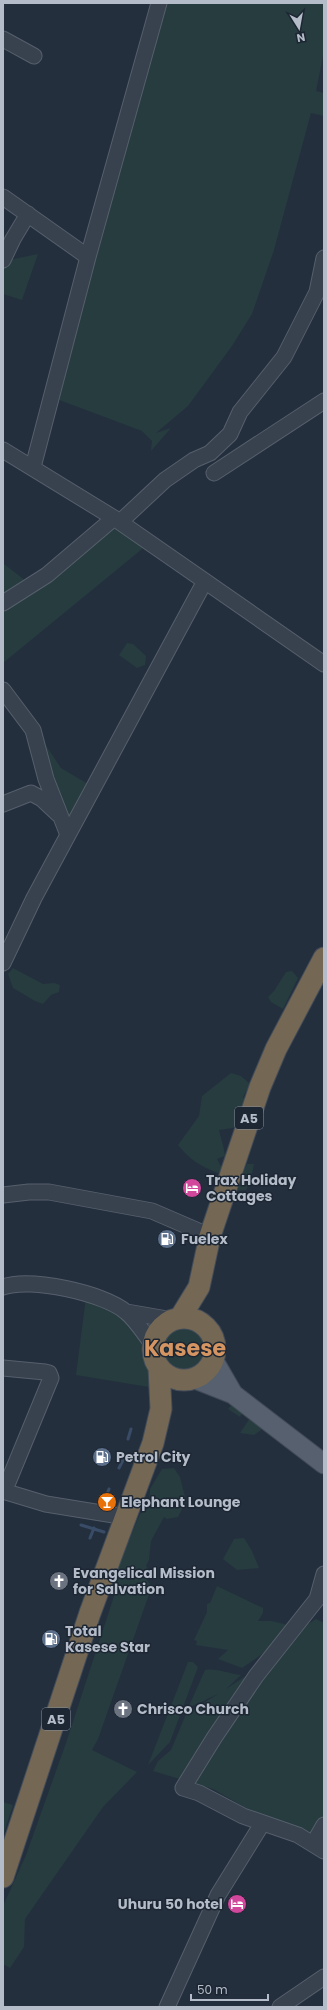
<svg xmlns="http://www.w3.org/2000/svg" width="327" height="2010" viewBox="0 0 327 2010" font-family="Poppins,sans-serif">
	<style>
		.green { fill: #263c3f }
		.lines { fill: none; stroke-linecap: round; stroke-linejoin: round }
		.stream { stroke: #394c67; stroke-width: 3 }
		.minor-casing { stroke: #565f6c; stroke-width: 17 }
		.major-casing { stroke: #414a57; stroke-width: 21 }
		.highway-casing { stroke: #434c59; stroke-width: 23 }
		.minor { stroke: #38414e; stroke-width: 15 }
		.major { stroke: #56606e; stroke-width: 19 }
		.highway { stroke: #746855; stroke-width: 21 }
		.labels { text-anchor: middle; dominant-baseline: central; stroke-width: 3; stroke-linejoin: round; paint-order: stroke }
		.shield { fill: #1d2633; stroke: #878f9c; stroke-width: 1 }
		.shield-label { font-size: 13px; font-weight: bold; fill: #b4bcc9 }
		.poi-label { font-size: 14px; font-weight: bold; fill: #b4bcc9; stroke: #1d2633; text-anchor: start }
		.town-label { font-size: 22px; font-weight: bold; fill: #d59563; stroke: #1d2633 }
	</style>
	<rect width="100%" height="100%" fill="#242f3e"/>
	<path class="green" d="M 162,3 L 324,3 L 324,51 L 316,91 L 324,93 L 324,116 L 311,113 L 274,250 L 252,314 L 232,346 L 188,406 L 156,433 L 171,428 L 151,451 L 152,441 L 142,431 L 54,398 Z
		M 38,254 L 22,300 L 3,294 L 4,261 Z
		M 111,524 L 147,545 L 3,663 L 3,605 Z
		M 4,564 L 26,581 L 3,597 L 3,565 Z
		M 127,643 L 133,644 L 146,656 L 145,665 L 137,668 L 119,655 Z
		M 39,735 L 61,768 L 88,784 L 68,824 Z
		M 13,968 L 43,984 L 54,983 L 60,985 L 59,992 L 51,995 L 43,1004 L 35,1001 L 13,988 L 8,974 Z
		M 292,971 L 298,978 L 283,1009 L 271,1002 L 268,997 L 274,991 L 286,972 Z
		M 231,1073 L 241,1076 L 250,1084 L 243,1097 L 247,1105 L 240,1127 L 219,1130 C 221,1139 224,1146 225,1156 L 217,1159 L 223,1170 L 218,1173 C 200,1166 190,1160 178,1145 L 199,1116 L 202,1096 Z
		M 247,1164 L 254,1164 L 250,1183 L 246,1190 L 235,1191 Z
		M 86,1297 L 120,1315 L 141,1339 L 145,1363 L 155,1388 L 76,1375 Z
		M162 1347a22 22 0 1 1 44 0a22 22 0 1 1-44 0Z
		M 233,1403 L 261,1425 L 261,1430 L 254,1435 L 240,1433 L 250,1418 L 242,1413 L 240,1417 L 228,1409 Z
		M 174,1468 L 180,1477 L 186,1501 L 178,1517 L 167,1519 L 164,1517 L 151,1541 L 149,1560 L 146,1566 L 151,1572 L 147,1580 L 152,1586 L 98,1739 L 92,1750 L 137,1772 L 103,1807 L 25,1919 L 24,1947 L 10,1968 L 3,1964 L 3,1906 L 26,1855 L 66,1743 L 116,1590 L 111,1584 L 113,1577 L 140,1514 L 149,1508 L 150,1489 L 162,1469 Z
		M 244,1538 L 252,1551 L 259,1568 L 237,1570 L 223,1559 L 234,1539 Z
		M 217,1586 L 263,1608 L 263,1613 L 258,1621 L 271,1621 L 289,1625 L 274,1646 L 242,1668 L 218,1659 L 228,1650 L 196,1645 L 197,1641 L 194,1640 L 207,1612 L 207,1604 L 210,1603 Z
		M 316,1619 L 324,1623 L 324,1820 L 314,1836 L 244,1807 L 213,1789 L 153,1771 L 158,1761 L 171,1750 L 186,1714 L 218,1694 L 188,1708 L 205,1670 C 217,1668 229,1674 241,1675 L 226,1689 L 279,1654 L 297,1631 Z
		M 188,1662 L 193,1662 L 198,1667 L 170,1742 L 148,1765 Z
		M 3,1802 L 13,1805 L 3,1836 Z"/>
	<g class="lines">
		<path class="stream" d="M 128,1439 L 131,1429
			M 119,1468 L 123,1460
			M 102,1506 L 109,1489
			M 81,1525 L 104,1532
			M 90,1538 L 94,1528"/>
		<defs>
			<path id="minor" d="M 3,39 L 34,56
				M 3,197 L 88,257
				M 3,260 L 13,239 L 28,214
				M 3,450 L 114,518 L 324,664
				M 33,467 L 88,257 L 159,3
				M 214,473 L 324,401
				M 120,522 L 165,480 L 194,460 L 210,453 L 230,434 L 240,412 L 284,357 L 317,292 L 324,258
				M 3,603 L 47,575 L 114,518
				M 3,690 L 33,730 L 46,779 L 68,835
				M 3,804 L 31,793 L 42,799 L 58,814
				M 3,963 L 34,898 L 205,581
				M 3,1195 L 29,1192 L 49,1192 L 152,1211 L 210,1236
				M 3,1287 C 30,1277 104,1293 126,1312 C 136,1320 145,1335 153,1345
				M 127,1312 L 173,1320
				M 3,1368 L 45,1372 L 49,1373 L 51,1378 L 4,1492
				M 3,1491 L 46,1504 L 126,1517
				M 324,1574 L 317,1599 L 256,1676 L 214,1738 L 183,1788 L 199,1793 L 243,1816 L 298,1835 L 324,1851
				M 313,1844 L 324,1825
				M 167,2007 L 218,1895 L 262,1824
				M 280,2007 L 324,1977"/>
			<path id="major" d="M 214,1361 L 233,1394
				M 195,1379 L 233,1394 L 324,1464"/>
			<path id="highway" d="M153 1349a31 31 0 1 1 62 0a31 31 0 1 1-62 0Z
				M 180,1318 L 199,1287 L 210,1236 L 260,1087 L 276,1049 L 324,958
				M 3,1877 L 90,1613 L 153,1443 L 161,1409 L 159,1368"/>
		</defs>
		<use href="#minor" class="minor-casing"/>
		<use href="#major" class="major-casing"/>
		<use href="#highway" class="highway-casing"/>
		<use href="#minor" class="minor"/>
		<use href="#major" class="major"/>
		<use href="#highway" class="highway"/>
	</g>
	<defs>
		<symbol id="hotel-disc" viewBox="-11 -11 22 22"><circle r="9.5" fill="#d1479c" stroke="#1d2633"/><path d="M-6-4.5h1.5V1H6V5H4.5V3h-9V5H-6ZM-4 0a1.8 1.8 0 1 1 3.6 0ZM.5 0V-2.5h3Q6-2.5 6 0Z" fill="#fff"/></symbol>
		<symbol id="fuel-disc" viewBox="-11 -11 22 22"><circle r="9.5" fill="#5c6f8a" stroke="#1d2633"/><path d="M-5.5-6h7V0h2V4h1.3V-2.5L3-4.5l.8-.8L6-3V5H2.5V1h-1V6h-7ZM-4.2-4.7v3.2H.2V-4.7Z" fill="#fff"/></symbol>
		<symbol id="bar-disc" viewBox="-11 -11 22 22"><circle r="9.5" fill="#e8710a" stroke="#1d2633"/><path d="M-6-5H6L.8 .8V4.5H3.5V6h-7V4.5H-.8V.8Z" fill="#fff"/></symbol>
		<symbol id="church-disc" viewBox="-11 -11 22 22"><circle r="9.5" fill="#6b7280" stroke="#1d2633"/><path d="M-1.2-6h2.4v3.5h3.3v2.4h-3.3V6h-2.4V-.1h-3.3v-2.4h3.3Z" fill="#fff"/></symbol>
	</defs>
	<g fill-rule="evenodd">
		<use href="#hotel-disc" x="181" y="1177" width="22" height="22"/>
		<use href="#fuel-disc" x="156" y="1228" width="22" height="22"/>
		<use href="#fuel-disc" x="91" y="1446" width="22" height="22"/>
		<use href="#bar-disc" x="96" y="1491" width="22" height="22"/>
		<use href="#church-disc" x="48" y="1570" width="22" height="22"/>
		<use href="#fuel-disc" x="40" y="1628" width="22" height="22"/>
		<use href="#church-disc" x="112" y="1698" width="22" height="22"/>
		<use href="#hotel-disc" x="226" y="1893" width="22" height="22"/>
	</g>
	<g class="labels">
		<g class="shield">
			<rect x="235" y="1107" width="28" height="22" rx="3"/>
			<rect x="42" y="1708" width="28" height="22" rx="3"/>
		</g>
		<g class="shield-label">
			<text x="249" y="1118">A5</text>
			<text x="56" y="1719">A5</text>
		</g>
		<g class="poi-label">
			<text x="206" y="1180">Trax Holiday<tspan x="206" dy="16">Cottages</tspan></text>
			<text x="181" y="1239">Fuelex</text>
			<text x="116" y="1457">Petrol City</text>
			<text x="121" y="1502">Elephant Lounge</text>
			<text x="73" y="1573">Evangelical Mission<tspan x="73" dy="16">for Salvation</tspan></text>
			<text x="65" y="1631">Total<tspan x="65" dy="16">Kasese Star</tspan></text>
			<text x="137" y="1709">Chrisco Church</text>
			<text x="223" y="1904" text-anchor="end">Uhuru 50 hotel</text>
		</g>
		<g class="town-label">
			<text x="185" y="1348">Kasese</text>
		</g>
	</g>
	<rect width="327" height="2010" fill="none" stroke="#b4bcc9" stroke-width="8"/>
	<g transform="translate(299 28) rotate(169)" stroke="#1d2633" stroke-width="3" paint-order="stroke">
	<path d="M0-3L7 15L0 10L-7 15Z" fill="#b4bcc9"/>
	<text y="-6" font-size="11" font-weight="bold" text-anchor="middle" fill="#b4bcc9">N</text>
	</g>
	<path d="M191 1994v6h77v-6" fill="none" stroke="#b4bcc9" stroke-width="2"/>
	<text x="197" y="1994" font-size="12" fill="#b4bcc9" stroke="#1d2633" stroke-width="3" paint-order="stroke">50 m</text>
</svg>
